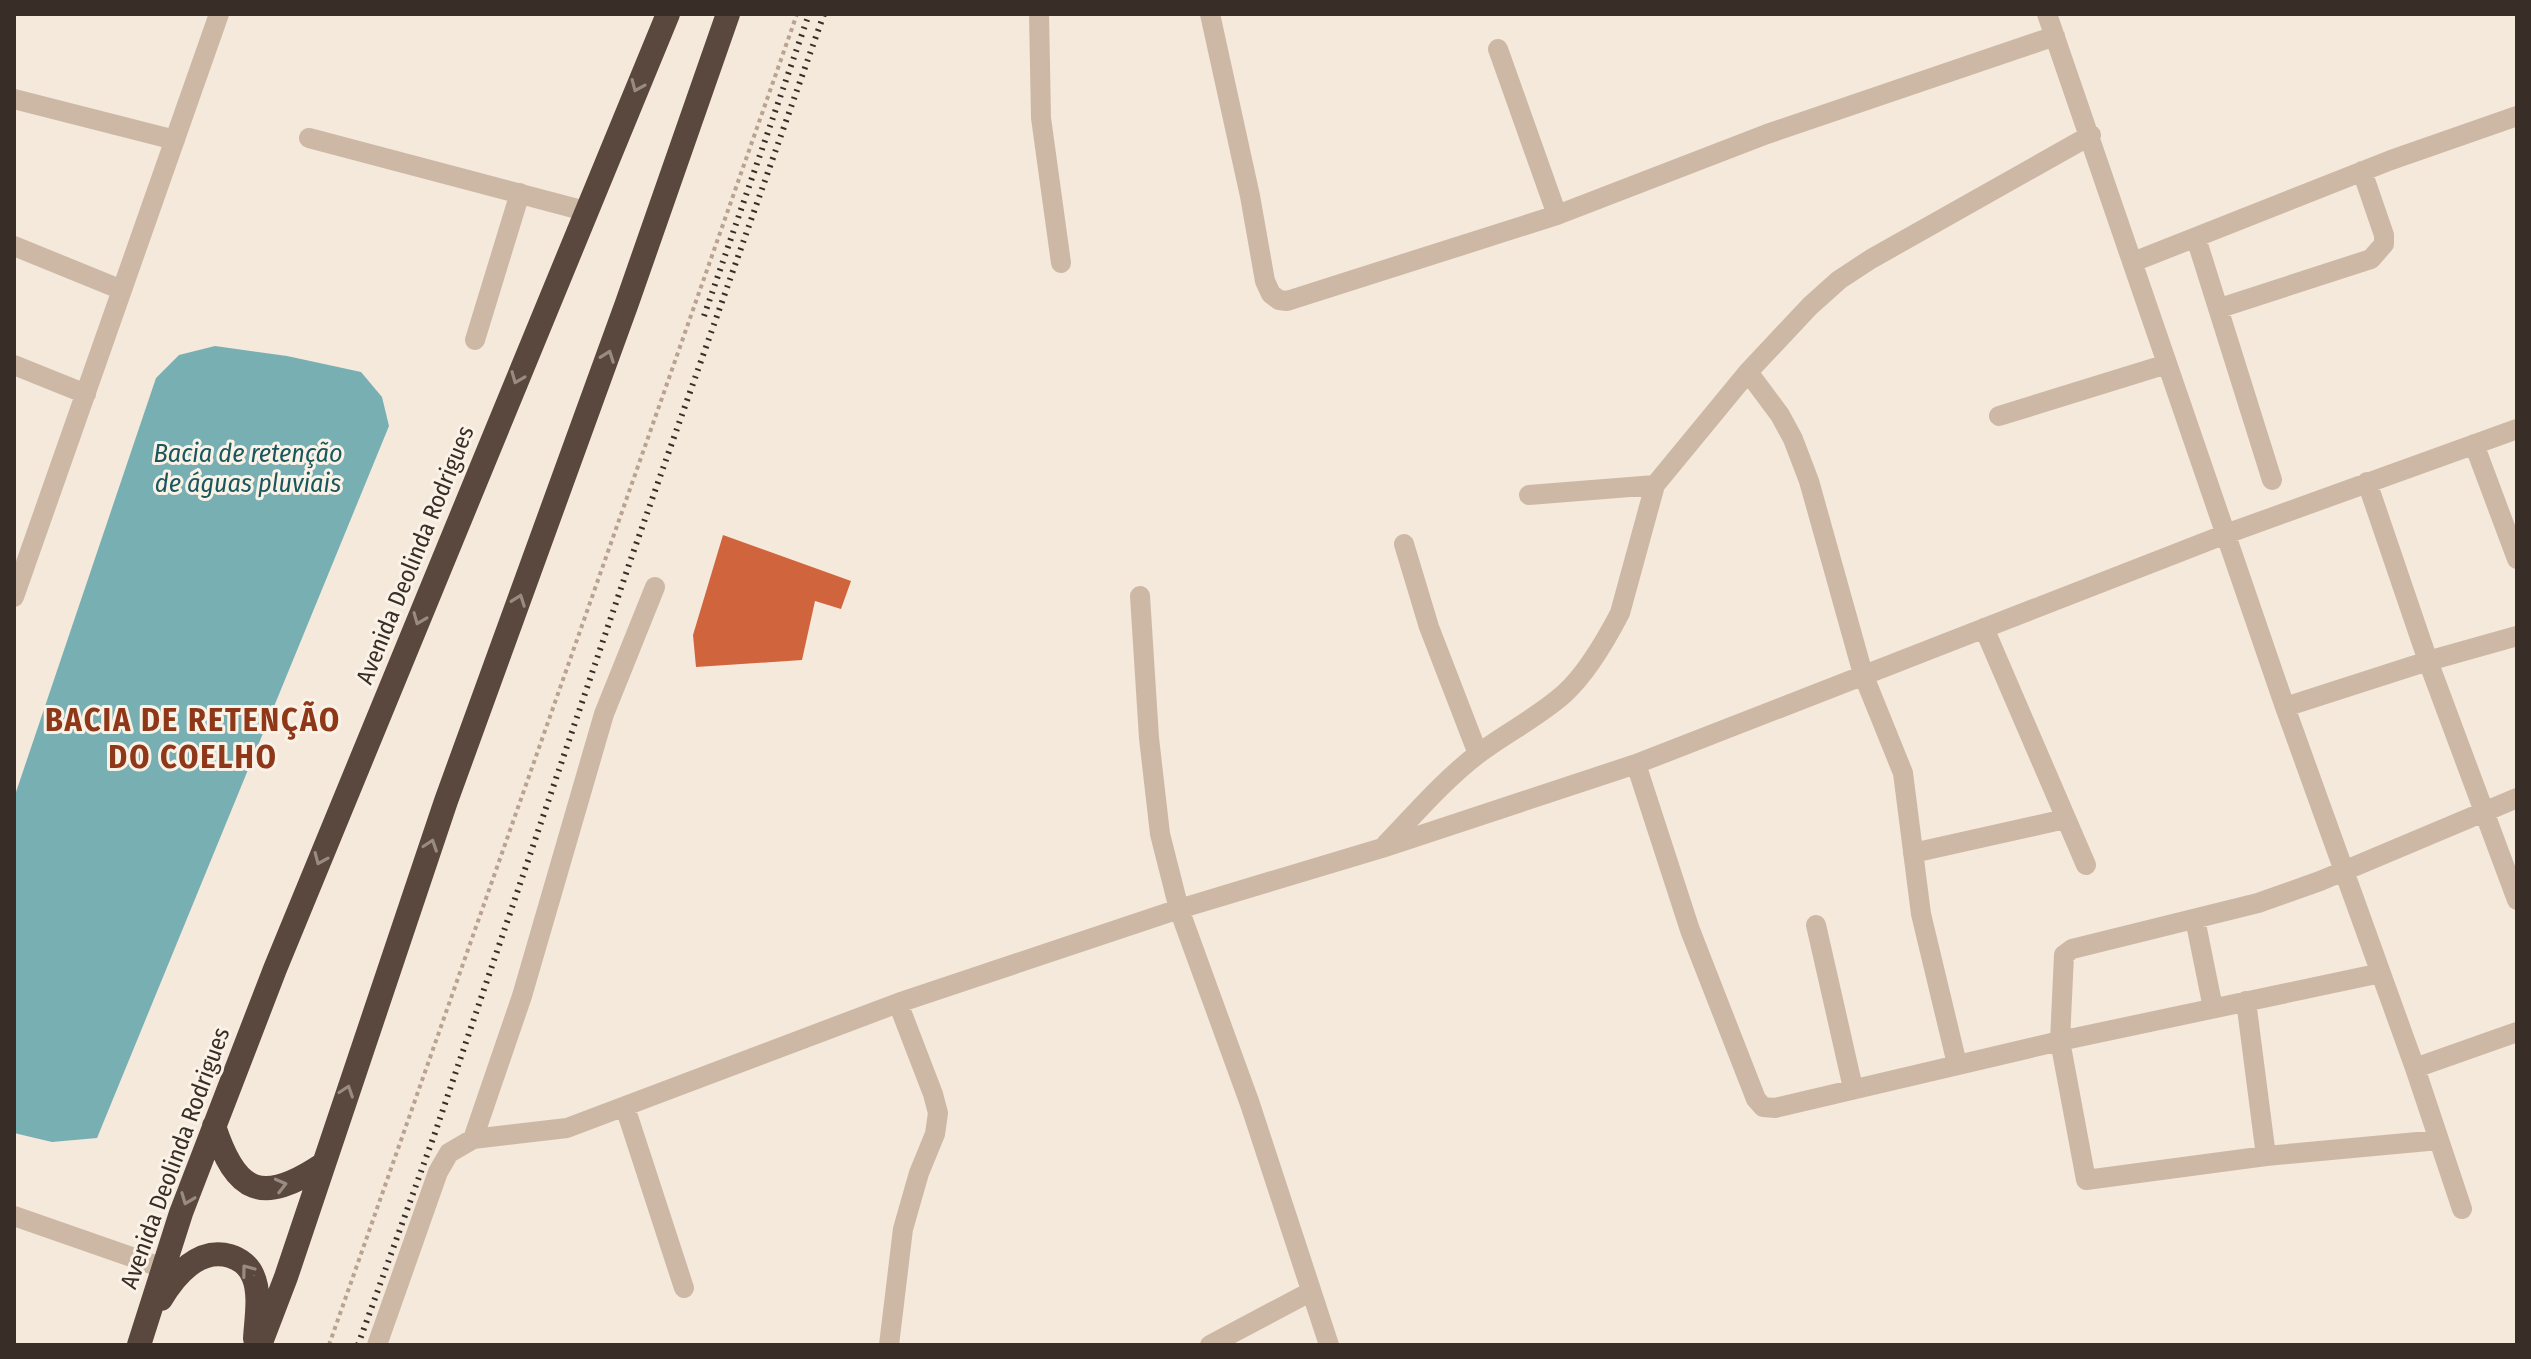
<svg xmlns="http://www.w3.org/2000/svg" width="2531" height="1359" viewBox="0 0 2531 1359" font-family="'Fira Sans Condensed',sans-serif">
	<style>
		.water { fill: #77afb3 }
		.building { fill: #d0643d }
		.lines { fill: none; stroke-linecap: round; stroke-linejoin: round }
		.path { stroke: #b9a28f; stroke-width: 4; stroke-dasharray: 4 4; stroke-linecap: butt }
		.minor { stroke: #cdb8a5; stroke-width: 20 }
		.highway { stroke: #5a473d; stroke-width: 24 }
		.rail { stroke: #382d27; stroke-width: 6; stroke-dasharray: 2 6; stroke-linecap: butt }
		.oneway { stroke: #9a8b81 }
		.labels { text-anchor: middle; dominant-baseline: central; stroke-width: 6; stroke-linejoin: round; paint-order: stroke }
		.street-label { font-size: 24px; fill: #382d27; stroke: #fbf2e7 }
		.water-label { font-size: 26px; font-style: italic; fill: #19575d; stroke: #fbf2e7 }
		.district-label { font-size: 32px; font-weight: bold; letter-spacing: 2px; fill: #8e3819; stroke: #fbf2e7 }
	</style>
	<rect width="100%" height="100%" fill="#f4e9db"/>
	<path class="water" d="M 215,346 L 287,356 L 361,372 L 382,397 L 389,426 L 97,1138 L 52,1142 L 14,1133 L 14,798 L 156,378 L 179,355 Z"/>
	<path class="building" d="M 723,535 L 851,581 L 841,609 L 815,601 L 802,660 L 696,667 L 693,635 Z"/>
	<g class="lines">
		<path class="path" d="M 329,1345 L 797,14"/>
		<path class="minor" d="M 1039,14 L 1041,118 L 1061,263
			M 1210,14 L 1250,196 L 1265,281 L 1271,294 L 1279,300 L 1287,301 L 1557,215 L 1767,134 L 2055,36
			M 2047,14 L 2285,707 L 2415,1068 L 2462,1209
			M 1498,49 L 1557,215
			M 14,99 L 175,140
			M 309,138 L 585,211
			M 2196,238 L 2272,480
			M 14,246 L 122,290
			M 2133,262 L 2391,160 L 2517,116
			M 2220,308 L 2371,259 L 2384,244 L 2384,235 L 2362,171
			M 475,340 L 520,193
			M 14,365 L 86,394
			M 1748,372 L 1780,415 L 1793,439 L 1809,481 L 1863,674 L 1903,773 L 1921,914 L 1957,1064
			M 1999,416 L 2167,364
			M 2474,444 L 2517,559
			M 2367,482 L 2428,661 L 2517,900
			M 1529,495 L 1655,485
			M 1404,544 L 1429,627 L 1478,754
			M 1140,596 L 1149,738 L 1160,834 L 1179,909 L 1250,1104 L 1329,1345
			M 14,597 L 219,14
			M 1984,628 L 2086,865
			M 2285,707 L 2428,661 L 2517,636
			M 1636,764 L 1690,930 L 1756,1099 L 1763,1107 L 1775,1108 L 2060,1041 L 2381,973
			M 1386,844 C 1416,813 1444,780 1478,754 C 1506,733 1538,717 1564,694 C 1587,673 1606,640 1620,613 L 1655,485 L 1748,372 L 1810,306 L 1839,280 L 1871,259 L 2091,135
			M 1913,853 L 2065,819
			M 2195,919 L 2213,1008
			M 1816,925 L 1853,1088
			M 2246,1001 L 2266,1156
			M 2415,1068 L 2517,1032
			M 625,1107 L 684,1288
			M 473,1139 L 522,996 L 604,714 L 655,587
			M 2439,1140 L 2266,1156 L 2086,1180 L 2060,1041 L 2064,955 L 2072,949 L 2258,903 L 2320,881 L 2517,798
			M 14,1216 L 163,1268
			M 377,1345 L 438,1172 L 449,1153 L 473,1139 L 567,1128 L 898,1003 L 1179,909 L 1382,848 L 1636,764 L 2226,534 L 2517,429
			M 889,1345 L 903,1229 L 919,1173 L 935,1134 L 938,1113 L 933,1094 L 898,1003
			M 1210,1345 L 1310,1292"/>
		<path class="highway" d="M 214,1126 C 236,1194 262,1205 322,1165
			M 161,1299 C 175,1275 199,1247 230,1256 C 240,1259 249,1266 253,1276 C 261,1294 256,1319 255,1339
			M 139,1345 L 181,1213 L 275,969 L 668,14
			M 260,1345 L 286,1277 L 446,801 L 627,303 L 728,14"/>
		<path class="rail" d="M 704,316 L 809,14
			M 358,1345 L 435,1133 L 633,553 L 824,14"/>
	</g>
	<defs><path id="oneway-chevron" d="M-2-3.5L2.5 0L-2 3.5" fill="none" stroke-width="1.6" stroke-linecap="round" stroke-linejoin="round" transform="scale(2)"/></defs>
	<g class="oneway">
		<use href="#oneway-chevron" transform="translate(637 86) rotate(113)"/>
		<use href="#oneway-chevron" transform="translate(608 356) rotate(-70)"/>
		<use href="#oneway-chevron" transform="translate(517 378) rotate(112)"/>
		<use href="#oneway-chevron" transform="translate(519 600) rotate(-70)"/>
		<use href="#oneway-chevron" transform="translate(419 619) rotate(112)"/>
		<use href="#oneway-chevron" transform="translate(431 845) rotate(-71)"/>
		<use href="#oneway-chevron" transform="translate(320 859) rotate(113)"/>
		<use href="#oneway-chevron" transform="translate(347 1091) rotate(-71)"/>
		<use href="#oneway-chevron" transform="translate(281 1185) rotate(-14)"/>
		<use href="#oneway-chevron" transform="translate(187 1199) rotate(111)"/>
		<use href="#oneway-chevron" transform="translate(247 1270) rotate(-127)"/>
	</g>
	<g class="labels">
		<g class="street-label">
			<text transform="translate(415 555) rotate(-68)">Avenida Deolinda Rodrigues</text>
			<text transform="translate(175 1158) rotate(-70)">Avenida Deolinda Rodrigues</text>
		</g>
		<g class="water-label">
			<text x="248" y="453">Bacia de retenção<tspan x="248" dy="30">de águas pluviais</tspan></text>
		</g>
		<g class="district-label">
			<text x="193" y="720">BACIA DE RETENÇÃO<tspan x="193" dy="37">DO COELHO</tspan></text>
		</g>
	</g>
	<rect width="2531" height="1359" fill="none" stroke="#382d27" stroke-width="32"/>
</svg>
